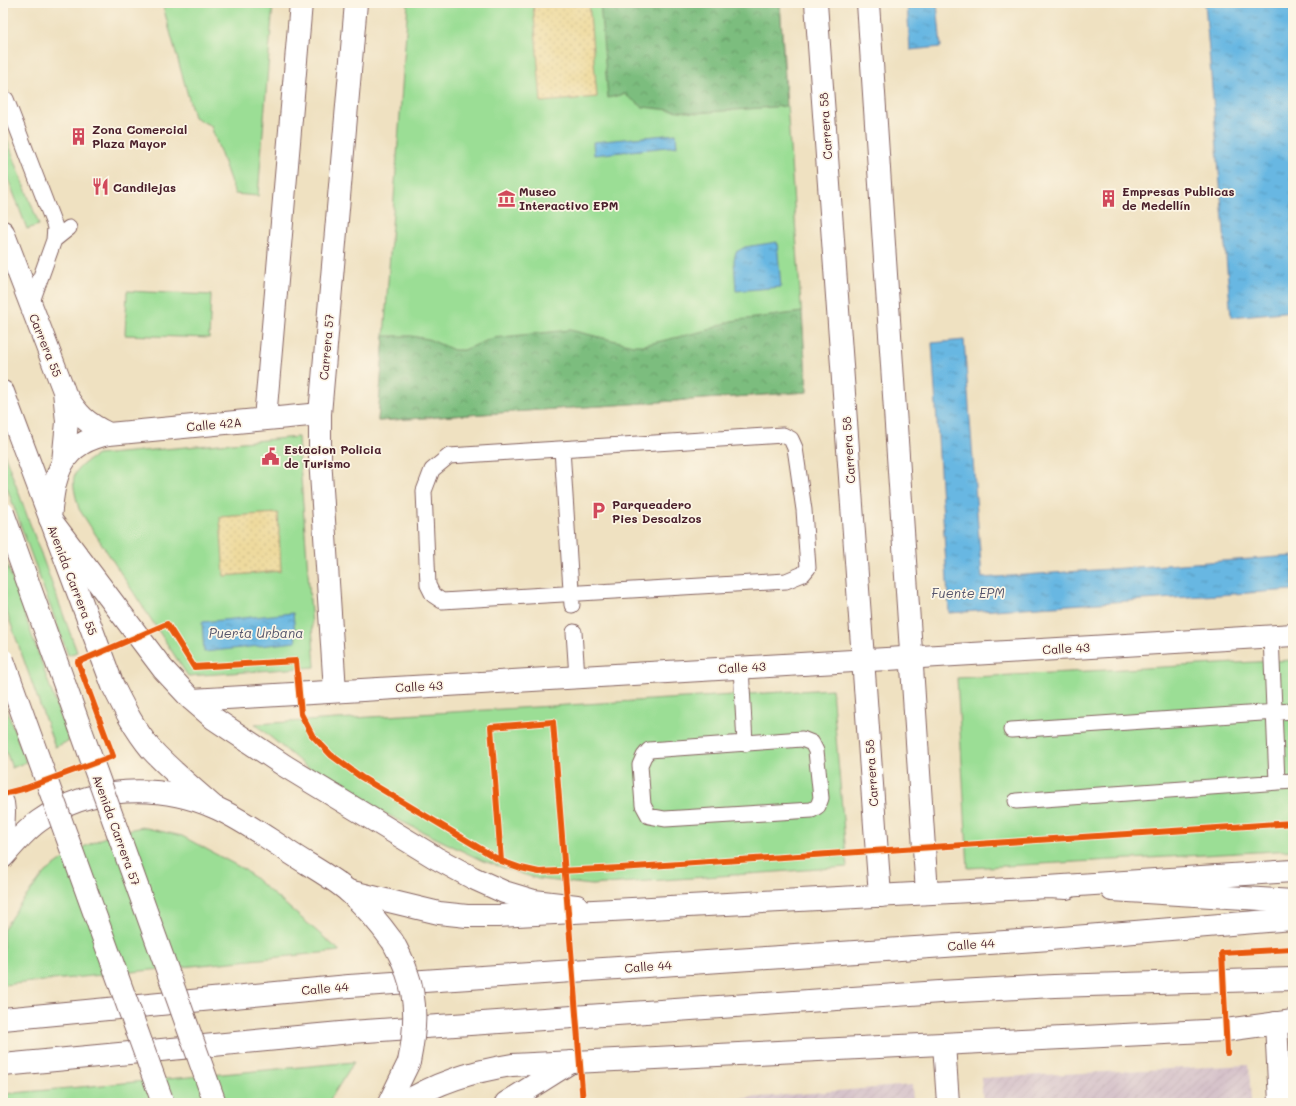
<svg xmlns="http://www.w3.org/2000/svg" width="1296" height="1106" viewBox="0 0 1296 1106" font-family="Mali,sans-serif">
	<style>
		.industrial { fill: url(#industrial-furrows) }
		.green { fill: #9bde95; stroke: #727e60 }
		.forest { fill: url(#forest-crowns); stroke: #636e54 }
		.sand { fill: url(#sand-dots); stroke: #9c7c64 }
		.water { fill: url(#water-ripples); stroke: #596b86 }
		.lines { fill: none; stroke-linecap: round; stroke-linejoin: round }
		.service-casing { stroke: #846360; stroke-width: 17 }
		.minor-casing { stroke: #846360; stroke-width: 24 }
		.tertiary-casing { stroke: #846360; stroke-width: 24 }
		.secondary-casing { stroke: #846360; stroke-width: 24 }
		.primary-casing { stroke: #846360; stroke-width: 24 }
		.trunk-casing { stroke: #846360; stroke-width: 24 }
		.service { stroke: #fff; stroke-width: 15 }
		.minor { stroke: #fff; stroke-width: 22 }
		.tertiary { stroke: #fff; stroke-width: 22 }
		.secondary { stroke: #fff; stroke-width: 22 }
		.primary { stroke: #fff; stroke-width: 22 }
		.trunk { stroke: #fff; stroke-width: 22 }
		.primary-bridge-casing { stroke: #846360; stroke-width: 24; stroke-linecap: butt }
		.primary-bridge { stroke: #fff; stroke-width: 22 }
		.cycleway-casing { stroke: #fcf5e5; stroke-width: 8 }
		.cycleway { stroke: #e8590c; stroke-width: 6 }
		.labels { text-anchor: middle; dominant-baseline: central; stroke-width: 3.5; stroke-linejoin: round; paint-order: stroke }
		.street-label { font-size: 12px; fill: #4a1f2b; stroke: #fcf5e5 }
		.poi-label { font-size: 12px; font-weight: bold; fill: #4a1f2b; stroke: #fcf5e5; text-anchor: start }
		.water-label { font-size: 13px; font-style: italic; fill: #54546b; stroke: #fcf5e5 }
	</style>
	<defs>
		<pattern id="industrial-furrows" width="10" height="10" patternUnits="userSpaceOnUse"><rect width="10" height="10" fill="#d2bdc7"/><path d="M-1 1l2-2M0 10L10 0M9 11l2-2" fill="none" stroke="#b6a2ab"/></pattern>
		<pattern id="forest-crowns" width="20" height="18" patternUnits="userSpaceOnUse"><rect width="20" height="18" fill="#7cbd7e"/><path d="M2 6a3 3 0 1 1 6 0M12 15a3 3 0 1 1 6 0" fill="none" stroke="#689967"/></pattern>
		<pattern id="sand-dots" width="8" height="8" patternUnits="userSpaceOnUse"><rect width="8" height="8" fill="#eeda9e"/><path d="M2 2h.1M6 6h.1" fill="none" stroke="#cebb88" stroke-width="1.8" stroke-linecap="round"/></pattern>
		<pattern id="water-ripples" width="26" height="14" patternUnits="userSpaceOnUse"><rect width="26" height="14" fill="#68b7e2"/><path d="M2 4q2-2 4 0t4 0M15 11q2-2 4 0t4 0" fill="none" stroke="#5894b7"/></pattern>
	</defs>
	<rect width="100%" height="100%" fill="#fcf5e5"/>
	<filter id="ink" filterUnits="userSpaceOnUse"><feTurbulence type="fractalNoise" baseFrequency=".025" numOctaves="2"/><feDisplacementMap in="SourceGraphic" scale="8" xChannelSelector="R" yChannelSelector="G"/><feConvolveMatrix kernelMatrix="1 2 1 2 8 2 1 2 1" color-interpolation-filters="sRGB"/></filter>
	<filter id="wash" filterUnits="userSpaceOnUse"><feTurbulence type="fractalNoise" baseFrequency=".012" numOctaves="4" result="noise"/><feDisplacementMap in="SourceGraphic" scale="16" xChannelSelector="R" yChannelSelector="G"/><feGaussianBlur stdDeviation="0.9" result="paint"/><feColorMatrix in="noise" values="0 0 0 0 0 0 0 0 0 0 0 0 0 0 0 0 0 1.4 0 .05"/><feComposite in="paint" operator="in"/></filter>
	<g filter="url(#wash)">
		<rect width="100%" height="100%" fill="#efe1c1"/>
		<path class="industrial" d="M 1249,1065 L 1251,1103 L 983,1103 L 981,1078 Z
			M 912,1085 L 913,1103 L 683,1103 Z"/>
		<path class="green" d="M 162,3 L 273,3 L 258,196 L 235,194 L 211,126 L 194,117 Z
			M 408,3 L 780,3 L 807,392 L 378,421 Z
			M 3,129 L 39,225 L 27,229 L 3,165 Z
			M 127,291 L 211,295 L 209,338 L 125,335 Z
			M 298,437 L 315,667 L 188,676 L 79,509 C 71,478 68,472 97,455 Z
			M 3,450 L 77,652 L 68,655 L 3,477 Z
			M 3,553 L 69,741 L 55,747 L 3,602 Z
			M 1293,660 L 1293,850 L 968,868 L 957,678 Z
			M 832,689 L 847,867 L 592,885 L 538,879 L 483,861 L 378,810 L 304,765 L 255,724 Z
			M 3,700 L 26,762 L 12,768 L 3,743 Z
			M 142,827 L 182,836 L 245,870 L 340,951 L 3,985 L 3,930 L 20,904 L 46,872 L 77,850 L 114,833 Z
			M 354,1062 L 328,1103 L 3,1103 L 3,1094 Z"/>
		<path class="forest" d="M 600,3 L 780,3 L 786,106 L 697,113 L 643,107 L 624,94 L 608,98 Z
			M 802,312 L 807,392 L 378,421 L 384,336 L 411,336 L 428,339 L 454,350 L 464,350 L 493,338 L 570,330 L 633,345 L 644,345 L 708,330 L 731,321 Z"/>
		<path class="sand" d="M 533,3 L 589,3 L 597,97 L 541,102 Z
			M 278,513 L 281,571 L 224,576 L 220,517 Z"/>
		<path class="water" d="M 907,3 L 937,3 L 941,47 L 910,50 Z
			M 1205,3 L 1293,3 L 1293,311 L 1231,317 Z
			M 676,134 L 677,146 L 594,155 L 593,142 Z
			M 777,242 L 781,287 L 736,291 L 734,260 L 736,252 L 745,247 Z
			M 964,340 L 982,578 L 1293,556 L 1293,590 L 949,613 L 932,343 Z
			M 293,613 L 296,642 L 204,652 L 202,622 Z"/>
	</g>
	<g filter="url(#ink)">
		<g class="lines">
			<defs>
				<path id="service" d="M 6,99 L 52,219 L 55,227 L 54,240
					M 30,307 L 54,240 L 69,228
					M 783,435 L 791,439 L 795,448 L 804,510 L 808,568 L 803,574 L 786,581 L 442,601 L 433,595 L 428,585 L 424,491 L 432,470 L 449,456 Z
					M 562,449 L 572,605
					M 574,632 L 577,677
					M 1271,636 L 1277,782
					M 741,667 L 745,744
					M 1011,730 L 1293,711
					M 802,739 L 812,743 L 816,751 L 821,798 L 818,806 L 812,810 L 665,819 L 649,816 L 643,805 L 640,765 L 644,756 L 649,750 Z
					M 1016,801 L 1293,781"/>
				<path id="minor" d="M 816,3 L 880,896
					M 868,3 L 927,893
					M 320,414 L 320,458 L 335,691
					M 1276,1023 L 1280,1103
					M 944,1044 L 948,1103"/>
				<path id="tertiary" d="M 356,3 L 320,414 L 109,434 C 60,443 54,475 50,519 L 163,669 L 192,700 L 213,718 L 285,766 L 436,858 L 473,878 L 504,892 L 534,901 L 577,906
					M 3,232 L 64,391 L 67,422 L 63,462
					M 65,394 C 78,415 86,423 109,434
					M 265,419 L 301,3
					M 192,700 L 1293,635"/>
				<path id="secondary" d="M 1112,890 L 1293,901
					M 348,891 L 439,913 L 467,916 L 498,916 L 1048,887 L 1067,888
					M 3,1019 L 349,986 L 1050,939 L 1293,919
					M 3,1065 L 351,1032 L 940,992 L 1054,986 L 1293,979
					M 404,1103 C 437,1082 474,1071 512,1065 L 1226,1030 L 1293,1021"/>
				<path id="primary" d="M 3,392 L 113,686 C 124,708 135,730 151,749 C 170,770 193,788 214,807
					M 3,803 L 4,812 L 3,837
					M 3,857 C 14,844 25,831 39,821 C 89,785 161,783 216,808 C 241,819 263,835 286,850 C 306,864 331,876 349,892 C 366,907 380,924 393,942
					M 389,1103 L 409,1062
					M 506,1103 L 571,1062"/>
				<path id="trunk" d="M 1048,887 L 1293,871"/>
			</defs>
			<use href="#service" class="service-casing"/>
			<use href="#minor" class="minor-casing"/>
			<use href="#tertiary" class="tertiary-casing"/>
			<use href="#secondary" class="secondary-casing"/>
			<use href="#primary" class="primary-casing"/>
			<use href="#trunk" class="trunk-casing"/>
			<use href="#service" class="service"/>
			<use href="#minor" class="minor"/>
			<use href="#tertiary" class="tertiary"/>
			<use href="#secondary" class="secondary"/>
			<use href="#primary" class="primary"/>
			<use href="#trunk" class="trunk"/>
			<defs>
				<path id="primary-bridge" d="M 3,513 L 215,1103
					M 3,660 L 163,1103
					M 393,942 C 398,952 404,962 407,973 C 418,1002 415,1033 409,1062"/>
			</defs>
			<use href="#primary-bridge" class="primary-bridge-casing"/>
			<use href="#primary-bridge" class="primary-bridge"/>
			<defs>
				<path id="cycleway" d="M 3,794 L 26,788 L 113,756 L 78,662 L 167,624 L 194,667 L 296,661 L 301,714 L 312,735 L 331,755 L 361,777 L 501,861 L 521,868 L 539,872 L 620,868 L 1293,823
					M 501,861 L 491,727 L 553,722 L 583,1103
					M 1227,1053 L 1222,953 L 1293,949"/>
			</defs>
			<use href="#cycleway" class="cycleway-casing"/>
			<use href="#cycleway" class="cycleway"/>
		</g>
	</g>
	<defs>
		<symbol id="building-bare" viewBox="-9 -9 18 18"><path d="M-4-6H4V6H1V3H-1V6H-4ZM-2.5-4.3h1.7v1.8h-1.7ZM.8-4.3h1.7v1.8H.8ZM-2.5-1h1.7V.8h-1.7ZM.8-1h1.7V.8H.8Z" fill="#d1495b" stroke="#fcf5e5" stroke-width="2.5" paint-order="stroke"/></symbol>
		<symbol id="restaurant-bare" viewBox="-9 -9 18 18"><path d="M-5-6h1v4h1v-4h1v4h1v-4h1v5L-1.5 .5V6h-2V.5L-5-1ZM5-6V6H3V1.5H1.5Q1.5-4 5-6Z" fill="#d1495b" stroke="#fcf5e5" stroke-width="2.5" paint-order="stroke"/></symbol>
		<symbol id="museum-bare" viewBox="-9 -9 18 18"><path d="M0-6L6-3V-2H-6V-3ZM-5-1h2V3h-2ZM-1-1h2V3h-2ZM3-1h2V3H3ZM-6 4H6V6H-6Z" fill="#d1495b" stroke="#fcf5e5" stroke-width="2.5" paint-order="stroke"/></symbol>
		<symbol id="civic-bare" viewBox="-9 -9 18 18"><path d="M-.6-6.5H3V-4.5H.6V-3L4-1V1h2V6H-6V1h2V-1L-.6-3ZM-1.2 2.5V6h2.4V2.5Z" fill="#d1495b" stroke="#fcf5e5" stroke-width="2.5" paint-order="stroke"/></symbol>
		<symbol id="parking-bare" viewBox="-9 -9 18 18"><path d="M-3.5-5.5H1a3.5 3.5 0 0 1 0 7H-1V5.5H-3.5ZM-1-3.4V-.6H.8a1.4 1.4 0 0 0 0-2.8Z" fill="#d1495b" stroke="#fcf5e5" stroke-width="2.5" paint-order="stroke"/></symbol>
	</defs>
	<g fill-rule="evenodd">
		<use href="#building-bare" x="66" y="124" width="25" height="25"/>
		<use href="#restaurant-bare" x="88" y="174" width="25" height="25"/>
		<use href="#museum-bare" x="494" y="186" width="25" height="25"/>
		<use href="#building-bare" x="1096" y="186" width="25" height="25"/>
		<use href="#civic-bare" x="258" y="444" width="25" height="25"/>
		<use href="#parking-bare" x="586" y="498" width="25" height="25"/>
	</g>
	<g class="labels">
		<g class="street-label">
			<text transform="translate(825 126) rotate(-94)">Carrera 58</text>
			<text transform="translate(46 345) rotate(68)">Carrera 55</text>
			<text transform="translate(326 347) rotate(-85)">Carrera 57</text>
			<text transform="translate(214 424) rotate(-5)">Calle 42A</text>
			<text transform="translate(848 450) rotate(-94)">Carrera 58</text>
			<text transform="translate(73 580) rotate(69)">Avenida Carrera 55</text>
			<text transform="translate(1066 648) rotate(-3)">Calle 43</text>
			<text transform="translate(742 667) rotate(-3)">Calle 43</text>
			<text transform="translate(419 686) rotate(-3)">Calle 43</text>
			<text transform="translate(871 773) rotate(-94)">Carrera 58</text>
			<text transform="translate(117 830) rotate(70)">Avenida Carrera 57</text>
			<text transform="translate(971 944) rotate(-4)">Calle 44</text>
			<text transform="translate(648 966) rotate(-4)">Calle 44</text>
			<text transform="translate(325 988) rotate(-5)">Calle 44</text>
		</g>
		<g class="poi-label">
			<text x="92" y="129">Zona Comercial<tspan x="92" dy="14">Plaza Mayor</tspan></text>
			<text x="113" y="187">Candilejas</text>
			<text x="519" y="191">Museo<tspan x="519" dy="14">Interactivo EPM</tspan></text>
			<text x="1122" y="191">Empresas Publicas<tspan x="1122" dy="14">de Medellín</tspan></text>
			<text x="284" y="449">Estacion Policia<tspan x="284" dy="14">de Turismo</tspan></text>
			<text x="612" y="504">Parqueadero<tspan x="612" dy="14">Pies Descalzos</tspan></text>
		</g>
		<g class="water-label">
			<text x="968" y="592">Fuente EPM</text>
			<text x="256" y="632">Puerta Urbana</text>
		</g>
	</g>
	<rect width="1296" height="1106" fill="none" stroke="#fcf5e5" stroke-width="16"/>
</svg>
